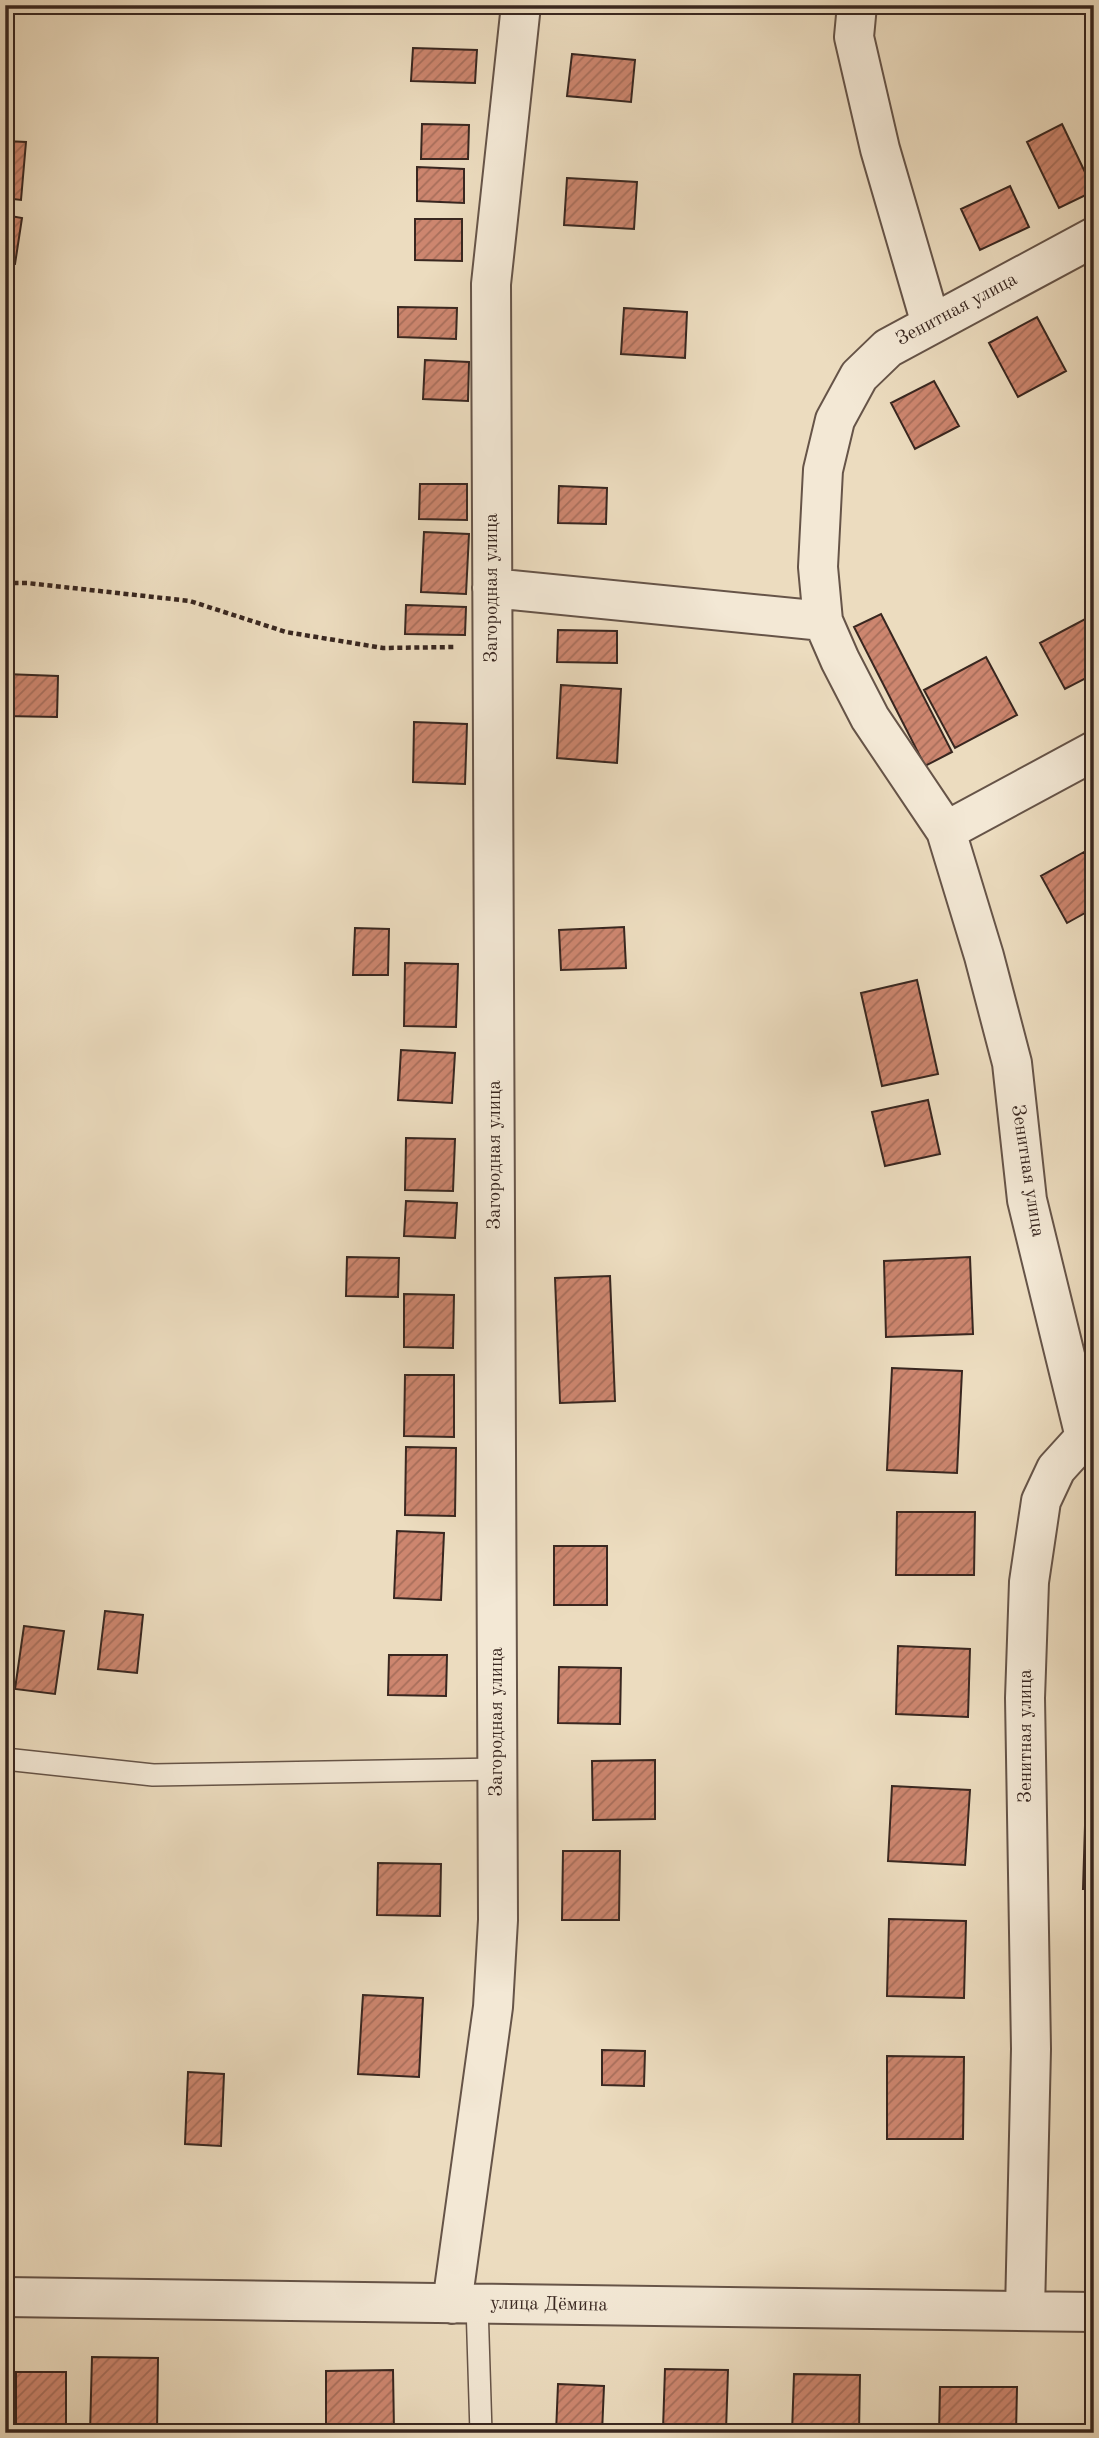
<svg xmlns="http://www.w3.org/2000/svg" width="1099" height="2438" viewBox="0 0 1099 2438" font-family="'Old Standard TT',serif">
	<style>
		.building { fill: url(#building-hatch); stroke: #392720; stroke-width: 2 }
		.lines { fill: none; stroke-linecap: round; stroke-linejoin: round }
		.lane-casing { stroke: #665448; stroke-width: 24 }
		.street-casing { stroke: #665448; stroke-width: 42 }
		.path { stroke: #392720; stroke-width: 4.5; stroke-dasharray: 5 3.5; stroke-linecap: butt }
		.lane { stroke: #f3e8d5; stroke-width: 21 }
		.street { stroke: #f3e8d5; stroke-width: 38 }
		.labels { text-anchor: middle; dominant-baseline: central; stroke-width: 5; stroke-linejoin: round; paint-order: stroke }
		.street-label { font-size: 19px; fill: #392720; stroke: #f3e8d5 }
	</style>
	<defs>
		<pattern id="building-hatch" width="6" height="6" patternUnits="userSpaceOnUse" patternTransform="scale(1.75)"><rect width="6" height="6" fill="#cd866f"/><path d="M-1 1l2-2M0 6l6-6M5 7l2-2" fill="none" stroke="#a76e5b"/></pattern>
	</defs>
	<rect width="100%" height="100%" fill="#ecdcbf"/>
	<filter id="stains"><feTurbulence type="fractalNoise" baseFrequency=".00286" numOctaves="4"/><feColorMatrix values="0 0 0 0 .2 0 0 0 0 .09 0 0 0 0 .02 0 0 0 .5 -.17"/></filter>
	<radialGradient id="worn" r=".72"><stop offset=".6" stop-color="#630" stop-opacity="0"/><stop offset="1" stop-color="#630" stop-opacity=".3"/></radialGradient>
	<path class="building" d="M 413,48 L 477,50 L 475,83 L 411,81 Z
		M 572,54 L 635,60 L 631,102 L 567,96 Z
		M 422,124 L 469,125 L 468,159 L 421,159 Z
		M 1062,124 L 1094,191 L 1059,208 L 1027,142 Z
		M 5,141 L 26,142 L 21,200 L 5,198 Z
		M 417,167 L 464,169 L 464,203 L 417,201 Z
		M 567,178 L 637,182 L 634,229 L 564,225 Z
		M 1010,186 L 1029,227 L 980,250 L 961,209 Z
		M 5,215 L 22,218 L 15,264 L 5,263 Z
		M 415,219 L 462,219 L 462,261 L 415,260 Z
		M 398,307 L 457,308 L 456,339 L 398,337 Z
		M 624,308 L 687,312 L 685,358 L 621,354 Z
		M 1037,317 L 1066,371 L 1018,397 L 989,343 Z
		M 425,360 L 469,362 L 468,401 L 423,399 Z
		M 934,381 L 959,426 L 915,449 L 891,403 Z
		M 420,484 L 467,484 L 467,520 L 419,519 Z
		M 559,486 L 607,488 L 606,524 L 558,523 Z
		M 424,532 L 469,534 L 466,594 L 421,592 Z
		M 406,605 L 466,607 L 465,635 L 405,634 Z
		M 881,614 L 952,752 L 925,766 L 854,627 Z
		M 1087,618 L 1094,630 L 1094,674 L 1065,689 L 1040,643 Z
		M 558,630 L 617,631 L 617,663 L 557,662 Z
		M 986,657 L 1017,715 L 955,748 L 924,690 Z
		M 5,674 L 58,676 L 57,717 L 5,716 Z
		M 561,685 L 621,689 L 617,763 L 557,758 Z
		M 414,722 L 467,724 L 465,784 L 413,782 Z
		M 1084,852 L 1094,870 L 1094,908 L 1067,923 L 1041,876 Z
		M 624,927 L 626,968 L 561,970 L 559,930 Z
		M 355,928 L 389,929 L 388,975 L 353,975 Z
		M 405,963 L 458,964 L 456,1027 L 404,1026 Z
		M 917,980 L 938,1074 L 882,1086 L 861,993 Z
		M 401,1050 L 455,1053 L 452,1103 L 398,1100 Z
		M 928,1100 L 940,1154 L 885,1166 L 872,1112 Z
		M 406,1138 L 455,1139 L 453,1191 L 405,1190 Z
		M 406,1201 L 457,1203 L 455,1238 L 404,1236 Z
		M 347,1257 L 399,1258 L 398,1297 L 346,1296 Z
		M 970,1257 L 973,1334 L 886,1337 L 884,1261 Z
		M 610,1276 L 615,1401 L 560,1403 L 555,1278 Z
		M 404,1294 L 454,1295 L 453,1348 L 404,1347 Z
		M 892,1368 L 962,1371 L 957,1473 L 887,1470 Z
		M 405,1375 L 454,1375 L 454,1437 L 404,1436 Z
		M 406,1447 L 456,1448 L 455,1516 L 405,1515 Z
		M 897,1512 L 975,1512 L 974,1575 L 896,1575 Z
		M 397,1531 L 444,1533 L 441,1600 L 394,1598 Z
		M 554,1546 L 607,1546 L 607,1605 L 554,1605 Z
		M 105,1611 L 143,1615 L 137,1673 L 98,1669 Z
		M 24,1626 L 64,1631 L 55,1694 L 15,1689 Z
		M 898,1646 L 970,1649 L 968,1717 L 896,1714 Z
		M 389,1655 L 447,1655 L 446,1696 L 388,1695 Z
		M 559,1667 L 621,1668 L 620,1724 L 558,1723 Z
		M 655,1760 L 655,1819 L 593,1820 L 592,1761 Z
		M 892,1786 L 970,1790 L 965,1865 L 888,1861 Z
		M 1086,1794 L 1094,1794 L 1094,1889 L 1083,1889 Z
		M 563,1851 L 620,1851 L 619,1920 L 562,1920 Z
		M 378,1863 L 441,1864 L 440,1916 L 377,1915 Z
		M 889,1919 L 966,1921 L 964,1998 L 887,1996 Z
		M 363,1995 L 423,1998 L 419,2077 L 358,2074 Z
		M 602,2050 L 645,2051 L 644,2086 L 602,2085 Z
		M 887,2056 L 964,2057 L 963,2139 L 887,2139 Z
		M 188,2072 L 224,2074 L 221,2146 L 185,2144 Z
		M 92,2357 L 158,2358 L 157,2433 L 90,2433 Z
		M 665,2369 L 728,2370 L 726,2431 L 663,2429 Z
		M 393,2370 L 394,2430 L 326,2431 L 326,2371 Z
		M 16,2372 L 66,2372 L 66,2433 L 16,2433 Z
		M 794,2374 L 860,2375 L 859,2433 L 792,2433 Z
		M 558,2384 L 604,2386 L 602,2433 L 556,2433 Z
		M 940,2387 L 1017,2387 L 1016,2433 L 939,2433 Z"/>
	<g class="lines">
		<defs>
			<path id="lane" d="M 5,1759 L 153,1775 L 498,1769
				M 477,2304 L 481,2433"/>
			<path id="street" d="M 857,5 L 854,37 L 880,149 L 931,324
				M 492,588 L 823,621
				M 946,831 L 1094,751
				M 5,2297 L 1094,2312
				M 452,2304 L 493,2007 L 498,1920 L 491,284 L 521,5
				M 1025,2311 L 1031,2049 L 1025,1698 L 1029,1582 L 1041,1501 L 1056,1469 L 1085,1437 L 1027,1200 L 1012,1063 L 984,956 L 946,831 L 870,718 L 840,660 L 823,621 L 818,567 L 823,470 L 835,420 L 859,376 L 888,348 L 1094,237"/>
		</defs>
		<use href="#lane" class="lane-casing"/>
		<use href="#street" class="street-casing"/>
		<path class="path" d="M 5,583 L 27,583 L 190,601 L 286,632 L 383,648 L 456,647"/>
		<use href="#lane" class="lane"/>
		<use href="#street" class="street"/>
	</g>
	<g class="labels">
		<g class="street-label">
			<text transform="translate(957 310) rotate(-28)">Зенитная улица</text>
			<text transform="translate(492 588) rotate(-90)">Загородная улица</text>
			<text transform="translate(495 1155) rotate(-90)">Загородная улица</text>
			<text transform="translate(1027 1171) rotate(81)">Зенитная улица</text>
			<text transform="translate(497 1722) rotate(-90)">Загородная улица</text>
			<text transform="translate(1026 1736) rotate(-90)">Зенитная улица</text>
			<text transform="translate(549 2305) rotate(1)">улица Дёмина</text>
		</g>
	</g>
	<rect width="1099" height="2438" fill="none" stroke="#ecdcbf" stroke-width="28"/>
	<rect x="7" y="7" width="1085" height="2424" fill="none" stroke="#392720" stroke-width="3.5"/>
	<rect x="14" y="14" width="1071" height="2410" fill="none" stroke="#392720" stroke-width="2"/>
	<rect width="100%" height="100%" filter="url(#stains)"/>
	<rect width="100%" height="100%" fill="url(#worn)"/>
</svg>
